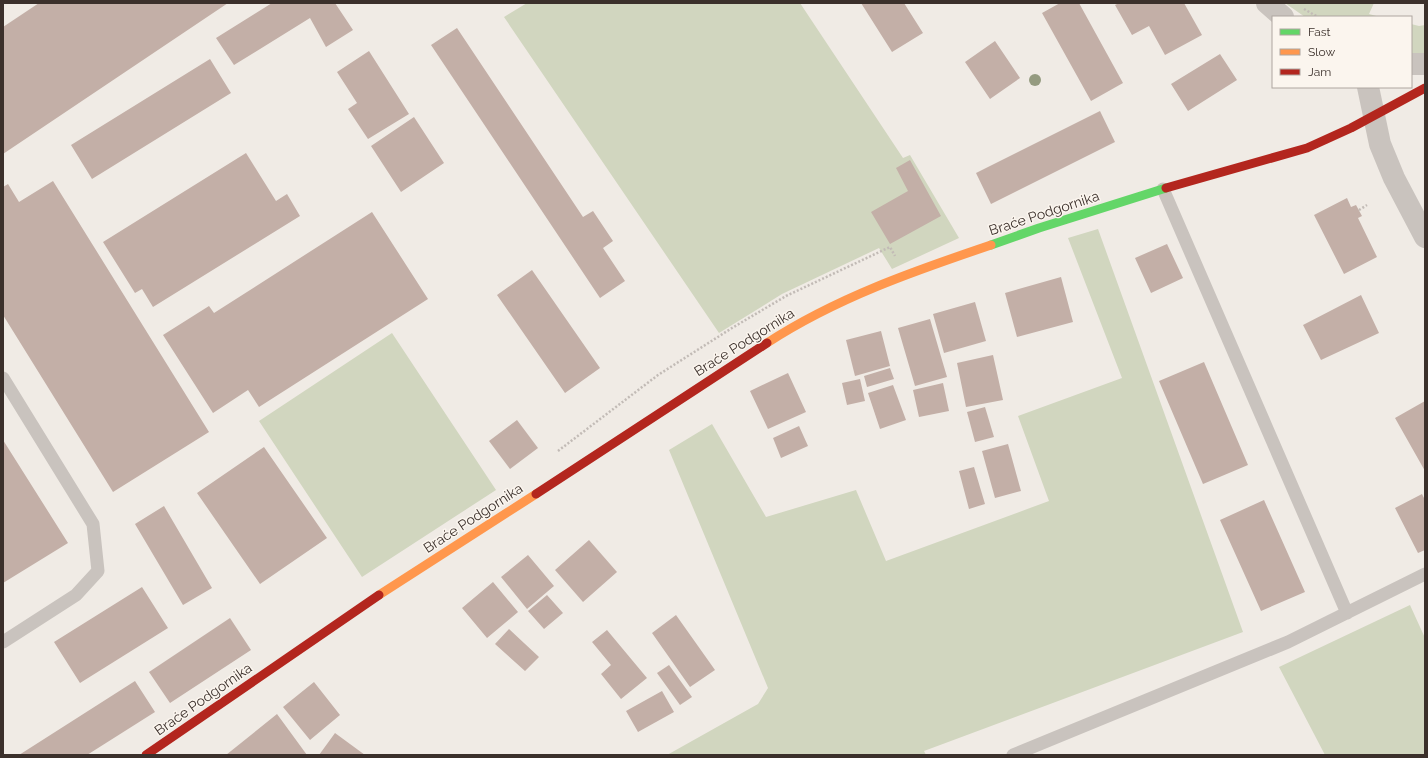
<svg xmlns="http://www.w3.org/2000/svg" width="1428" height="758" viewBox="0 0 1428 758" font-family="Raleway,sans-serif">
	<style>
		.green { fill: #d1d6bf }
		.building { fill: #c3afa7 }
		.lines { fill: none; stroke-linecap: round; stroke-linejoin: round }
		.path { stroke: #c2bbb6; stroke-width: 2.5; stroke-dasharray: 2 2; stroke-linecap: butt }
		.lane { stroke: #c9c3be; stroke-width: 13 }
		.street { stroke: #c9c3be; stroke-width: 22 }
		.fast { stroke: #63d668; stroke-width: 9 }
		.slow { stroke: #ff974d; stroke-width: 9 }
		.jam { stroke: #b3261e; stroke-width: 9 }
		.tree { fill: #959b80 }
		.labels { text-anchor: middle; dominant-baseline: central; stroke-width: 3; stroke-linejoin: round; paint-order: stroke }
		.street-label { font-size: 14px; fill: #3b302b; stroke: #fbf5ee }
	</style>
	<rect width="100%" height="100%" fill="#f0ebe5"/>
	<path class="green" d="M 527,3 L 800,3 L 903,158 L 910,155 L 959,238 L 892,269 L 879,248 L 782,294 L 719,333 L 504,17 Z
		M 1285,3 L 1374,3 L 1369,14 L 1380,17 L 1305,17 Z
		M 1411,24 L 1419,26 L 1425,25 L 1425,54 L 1411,53 Z
		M 1098,229 L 1243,632 L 924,751 L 926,755 L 667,755 L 758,704 L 768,688 L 669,450 L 712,424 L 766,517 L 856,490 L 886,561 L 1049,501 L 1018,416 L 1122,378 L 1068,238 Z
		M 392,333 L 496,490 L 362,577 L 259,421 Z
		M 1410,605 L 1425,638 L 1425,755 L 1325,755 L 1279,667 Z"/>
	<path class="building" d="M 39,3 L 228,3 L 3,154 L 3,27 Z
		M 272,3 L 335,3 L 353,30 L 326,47 L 310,18 L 234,65 L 216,38 Z
		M 861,3 L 904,3 L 923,33 L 892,52 Z
		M 1060,3 L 1079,3 L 1123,83 L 1091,101 L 1042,13 Z
		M 1119,3 L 1184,3 L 1202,35 L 1165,55 L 1149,26 L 1132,35 L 1115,5 Z
		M 457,28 L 583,217 L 593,211 L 613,241 L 603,248 L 625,281 L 600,298 L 431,45 Z
		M 995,41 L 1020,78 L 990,99 L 965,62 Z
		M 369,51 L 409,114 L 368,139 L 348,109 L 357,103 L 337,72 Z
		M 1220,54 L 1237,80 L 1188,111 L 1171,84 Z
		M 210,59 L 231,93 L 92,179 L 71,145 Z
		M 1100,111 L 1115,142 L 991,204 L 976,173 Z
		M 414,117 L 444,163 L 401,192 L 371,146 Z
		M 246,153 L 276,201 L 287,194 L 300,216 L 153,307 L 142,289 L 135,293 L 103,242 Z
		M 910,160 L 941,216 L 890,244 L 871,212 L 908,191 L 896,168 Z
		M 53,181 L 209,432 L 113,492 L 3,315 L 3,187 L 8,184 L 19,202 Z
		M 1347,198 L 1351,207 L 1356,205 L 1362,216 L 1358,218 L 1377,257 L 1344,274 L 1314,215 Z
		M 372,212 L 428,299 L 259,407 L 248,390 L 213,413 L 163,335 L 209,306 L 214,313 Z
		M 1167,244 L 1183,278 L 1151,293 L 1135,258 Z
		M 532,270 L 600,368 L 565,393 L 497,295 Z
		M 1061,277 L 1073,322 L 1017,337 L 1005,293 Z
		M 1361,295 L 1379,333 L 1321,360 L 1303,325 Z
		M 975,302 L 986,341 L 944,353 L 933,314 Z
		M 930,319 L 947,377 L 915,386 L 898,328 Z
		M 881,331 L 890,366 L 855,376 L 846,340 Z
		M 993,355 L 1003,400 L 966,407 L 957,363 Z
		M 1204,362 L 1248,465 L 1203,484 L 1159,381 Z
		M 890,368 L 894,379 L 867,387 L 864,376 Z
		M 788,373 L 806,412 L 768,429 L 750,391 Z
		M 860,379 L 865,401 L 847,405 L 842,383 Z
		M 943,383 L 949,411 L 919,417 L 913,390 Z
		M 893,385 L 906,420 L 880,429 L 868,393 Z
		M 1425,401 L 1425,471 L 1395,418 Z
		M 985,407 L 994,437 L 975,442 L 967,412 Z
		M 517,420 L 538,448 L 510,469 L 489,441 Z
		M 799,426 L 808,446 L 781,458 L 773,438 Z
		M 3,440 L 68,543 L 3,583 Z
		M 1008,444 L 1021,491 L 995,498 L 982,451 Z
		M 264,447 L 327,538 L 260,584 L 197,493 Z
		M 974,467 L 985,504 L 969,509 L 959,471 Z
		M 1422,494 L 1425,500 L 1425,550 L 1418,553 L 1395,508 Z
		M 1264,500 L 1305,592 L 1261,611 L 1220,520 Z
		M 164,506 L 212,588 L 183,605 L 135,524 Z
		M 589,540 L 617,572 L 583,602 L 555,570 Z
		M 528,555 L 554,586 L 527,609 L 501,577 Z
		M 493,582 L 518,612 L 487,638 L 462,608 Z
		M 142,587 L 168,628 L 80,683 L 54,642 Z
		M 547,595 L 563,613 L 544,629 L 528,611 Z
		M 676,615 L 715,670 L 690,687 L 652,633 Z
		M 230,618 L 251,650 L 170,703 L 149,672 Z
		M 509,629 L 539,657 L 525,671 L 495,644 Z
		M 607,630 L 647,678 L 621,699 L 601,674 L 611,665 L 592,642 Z
		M 669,665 L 692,697 L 680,705 L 657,673 Z
		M 135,681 L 155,712 L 87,755 L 19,755 Z
		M 314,682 L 340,715 L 310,740 L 283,707 Z
		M 662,691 L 674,712 L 638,732 L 626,711 Z
		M 277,714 L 307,755 L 226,755 Z
		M 335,733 L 365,755 L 319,755 Z"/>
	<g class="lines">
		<path class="path" d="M 1304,9 L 1318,17
			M 1359,210 L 1367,205
			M 558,451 L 658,375 L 732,328 L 786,296 L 890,247 L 895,256"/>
		<path class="lane" d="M 1163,189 L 1347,613
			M 3,378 L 93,524 L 98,571 L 76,595 L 3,642
			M 1013,755 L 1288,642 L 1425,574"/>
		<path class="street" d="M 1267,3 L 1283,17
			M 1411,64 L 1425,64
			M 1368,87 L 1380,144 L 1394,178 L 1425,237"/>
		<path class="fast" d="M 991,245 L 1039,228 L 1166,188"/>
		<path class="slow" d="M 767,343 C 836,298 914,271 991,245
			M 379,595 L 536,494"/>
		<path class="jam" d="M 1166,188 L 1307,148 L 1351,128 L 1425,88
			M 536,494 L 767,343
			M 146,755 L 379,595"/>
	</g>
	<circle class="tree" cx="1035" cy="80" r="6"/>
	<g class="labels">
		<g class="street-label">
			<text transform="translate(1044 213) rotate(-18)">Braće Podgornika</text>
			<text transform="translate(744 342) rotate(-32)">Braće Podgornika</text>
			<text transform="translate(473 518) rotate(-33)">Braće Podgornika</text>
			<text transform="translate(203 699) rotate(-35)">Braće Podgornika</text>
		</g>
	</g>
	<rect width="1428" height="758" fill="none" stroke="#3b302b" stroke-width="8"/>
	<rect x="1272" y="16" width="140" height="72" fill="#fbf5ee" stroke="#aea6a0"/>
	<rect x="1280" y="29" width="20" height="6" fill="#63d668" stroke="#aea6a0"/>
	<text x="1308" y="36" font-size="12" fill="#3b302b">Fast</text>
	<rect x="1280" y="49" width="20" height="6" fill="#ff974d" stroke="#aea6a0"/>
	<text x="1308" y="56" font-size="12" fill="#3b302b">Slow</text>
	<rect x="1280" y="69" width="20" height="6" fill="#b3261e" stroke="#aea6a0"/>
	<text x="1308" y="76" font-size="12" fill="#3b302b">Jam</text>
</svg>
